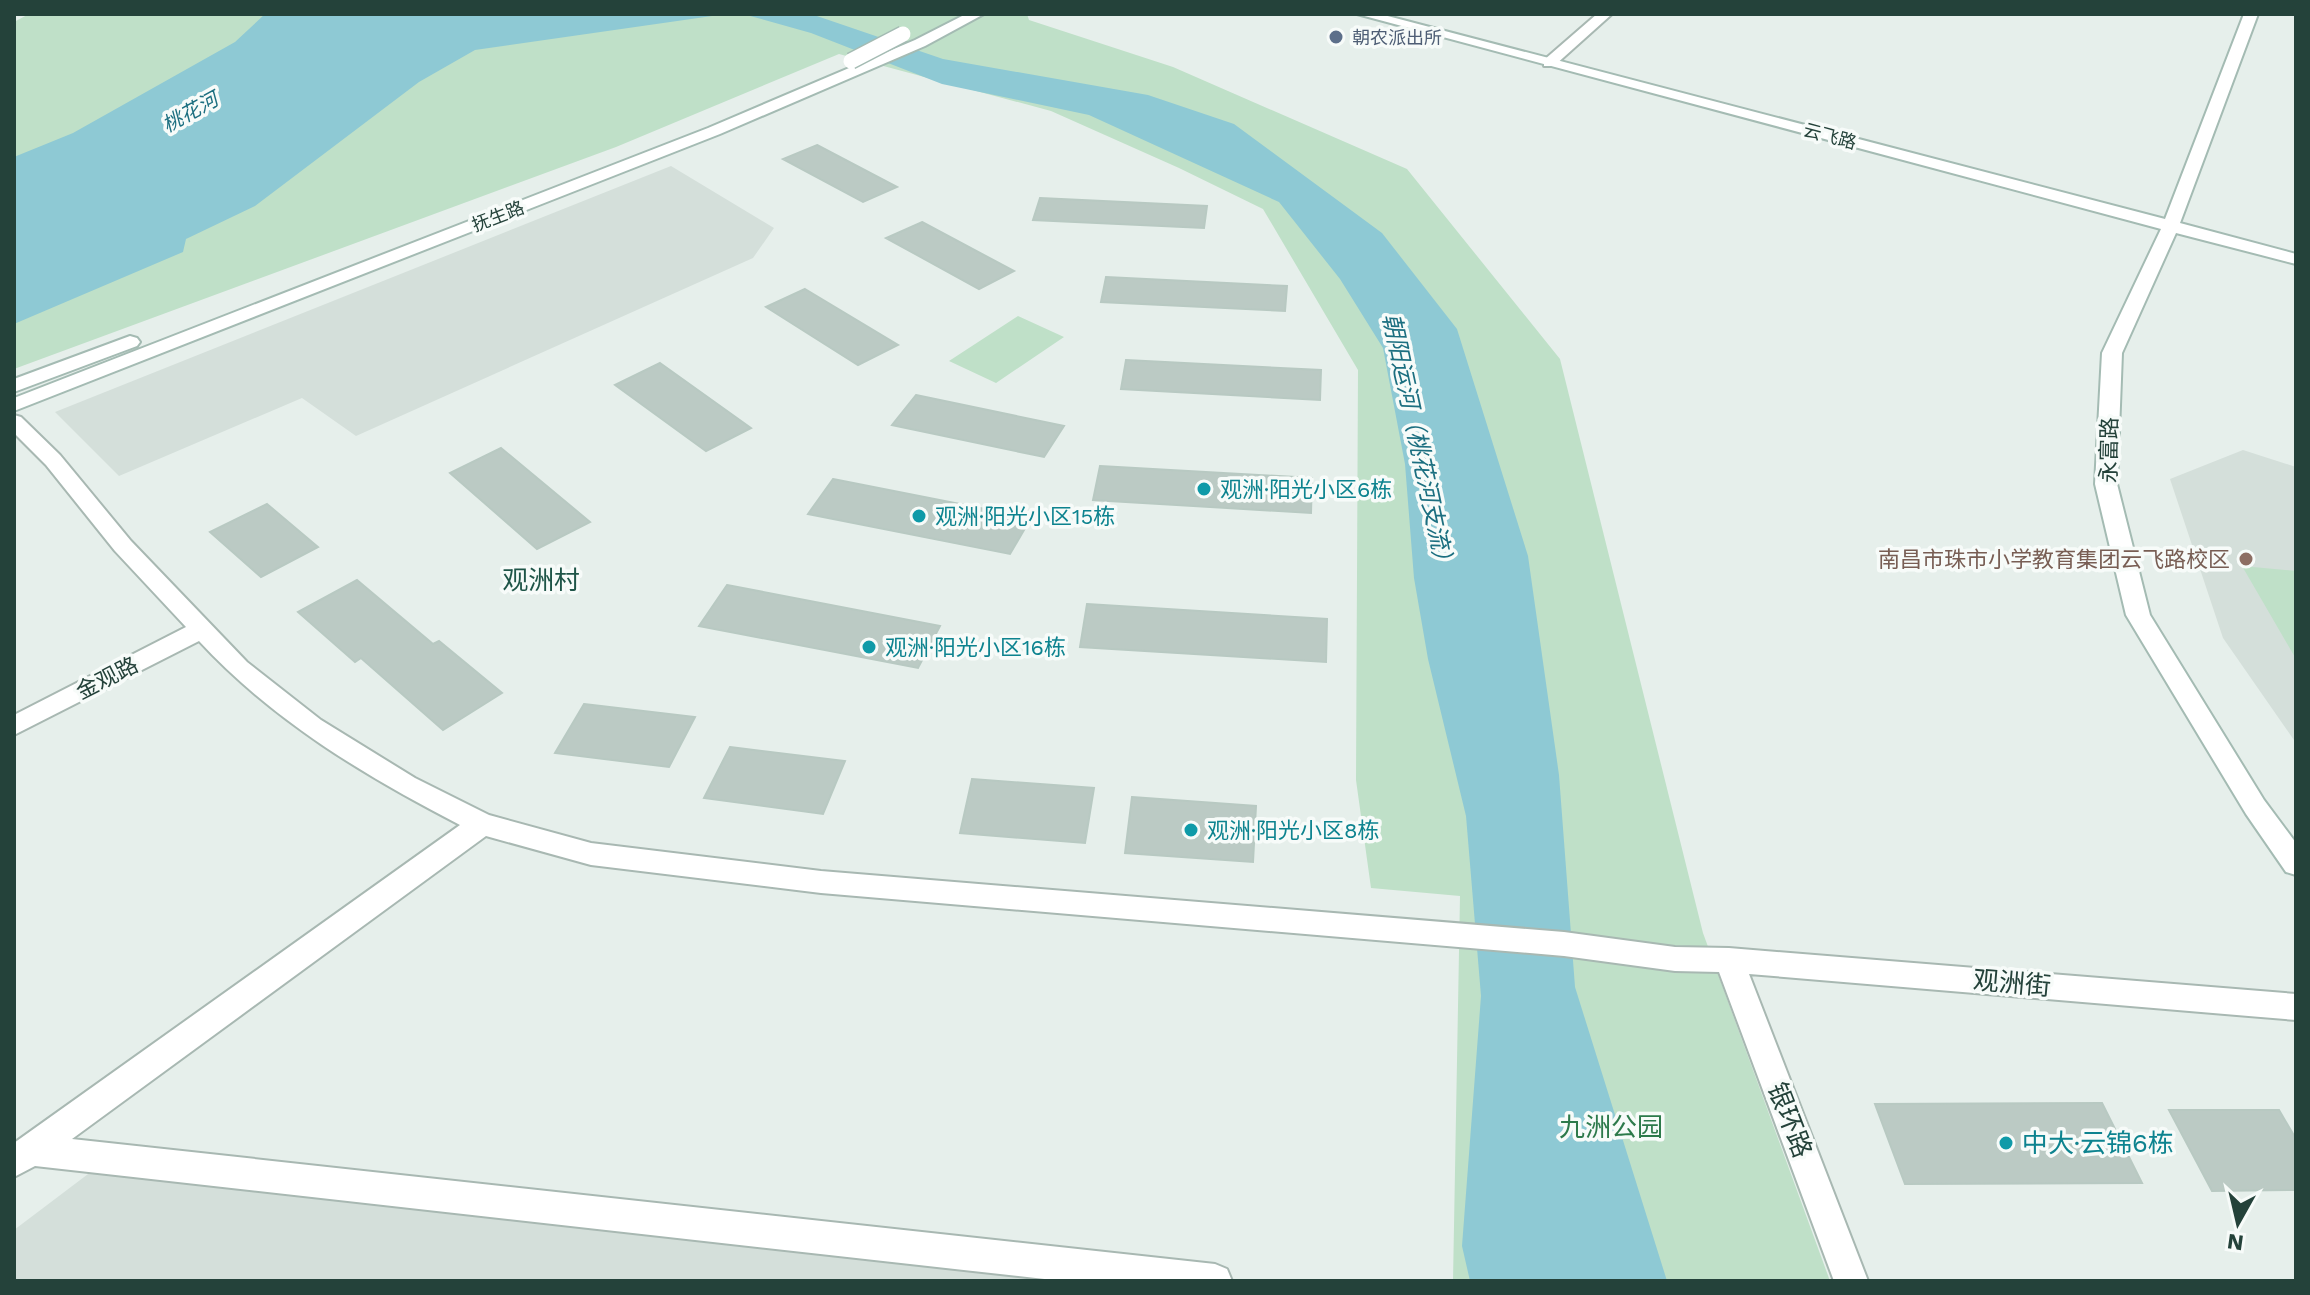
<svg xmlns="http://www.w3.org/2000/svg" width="2310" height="1295" viewBox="0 0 2310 1295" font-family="'Work Sans','Noto Sans SC',sans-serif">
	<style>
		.built { fill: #d4dfda }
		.green { fill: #bfe0c8 }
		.water { fill: #8ec9d4 }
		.building { fill: #bbcac4; stroke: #b8c9c2; stroke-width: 2 }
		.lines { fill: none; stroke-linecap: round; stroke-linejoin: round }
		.street-casing { stroke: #a8b8b2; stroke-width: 4 }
		.secondary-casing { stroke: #a4bbb3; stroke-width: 4 }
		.street { fill: #fff; fill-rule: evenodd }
		.secondary { fill: #fff; fill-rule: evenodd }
		.secondary-bridge-casing { stroke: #a4bbb3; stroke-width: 18; stroke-linecap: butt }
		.secondary-bridge { stroke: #fff; stroke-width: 15 }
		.service-dot { fill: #5c6f8a; stroke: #f7fbf9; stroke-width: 3 }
		.culture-dot { fill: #0f9aa8; stroke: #f7fbf9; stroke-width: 3 }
		.education-dot { fill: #8d6e63; stroke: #f7fbf9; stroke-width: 3 }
		.labels { text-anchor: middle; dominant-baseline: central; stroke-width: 7; stroke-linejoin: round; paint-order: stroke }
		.far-service-label { font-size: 18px; fill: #4e5e75; stroke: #f7fbf9; text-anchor: start }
		.far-street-label { font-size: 18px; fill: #24423a; stroke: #f7fbf9 }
		.far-water-label { font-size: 20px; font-style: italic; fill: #1c6f80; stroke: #f7fbf9 }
		.street-label { font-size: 22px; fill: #24423a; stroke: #f7fbf9 }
		.culture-label { font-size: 22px; fill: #0d838f; stroke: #f7fbf9; text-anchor: start }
		.education-label { font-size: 22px; fill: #785e54; stroke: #f7fbf9; text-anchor: end }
		.water-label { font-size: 24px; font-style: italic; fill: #1c6f80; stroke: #f7fbf9 }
		.quarter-label { font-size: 26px; fill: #1f5548; stroke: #f7fbf9 }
		.near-street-label { font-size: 26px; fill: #24423a; stroke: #f7fbf9 }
		.near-park-label { font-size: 26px; fill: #2d7a4b; stroke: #f7fbf9 }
		.near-culture-label { font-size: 26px; fill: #0d838f; stroke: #f7fbf9; text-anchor: start }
	</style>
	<rect width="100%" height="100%" fill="#e6efeb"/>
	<path class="built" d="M 671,166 L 774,228 L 753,258 L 356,436 L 302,398 L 119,476 L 55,412 Z
		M 2243,450 L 2296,467 L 2296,743 L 2223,638 L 2170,479 Z
		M 100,1165 L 1121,1281 L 14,1281 L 14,1230 Z"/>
	<path class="green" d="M 29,14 L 1027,14 L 1029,20 L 1173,67 L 1407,169 L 1560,359 L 1703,933 L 1830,1281 L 1453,1281 L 1460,896 L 1371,888 L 1356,780 L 1358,370 L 1263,209 L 1179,168 L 1051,111 L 839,54 L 616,147 L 14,369 L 14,22 Z
		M 1018,316 L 1064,337 L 996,383 L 949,361 Z
		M 2242,566 L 2296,571 L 2296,659 Z"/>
	<path class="water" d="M 265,14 L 726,14 L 475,50 L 419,82 L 255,206 L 186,239 L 183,252 L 14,324 L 14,157 L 73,133 L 235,42 Z
		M 743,14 L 811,14 L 943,59 L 1148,95 L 1234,124 L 1382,233 L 1457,329 L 1528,556 L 1559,775 L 1575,987 L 1667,1281 L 1470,1281 L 1462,1246 L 1481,996 L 1466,816 L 1428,659 L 1414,578 L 1405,464 L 1383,348 L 1340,279 L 1279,202 L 1089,115 L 942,84 L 811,33 Z"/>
	<path class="building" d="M 817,145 L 897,187 L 863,202 L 783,159 Z
		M 1040,198 L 1207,206 L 1204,228 L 1033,220 Z
		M 922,222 L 1014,271 L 979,289 L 886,238 Z
		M 1106,277 L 1287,286 L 1285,311 L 1101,302 Z
		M 805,289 L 898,345 L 858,365 L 766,307 Z
		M 1126,360 L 1321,370 L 1320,400 L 1121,389 Z
		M 660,363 L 751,428 L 706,451 L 615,385 Z
		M 916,395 L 1064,426 L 1044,457 L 892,425 Z
		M 501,448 L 590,522 L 537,549 L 450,473 Z
		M 1100,466 L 1312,478 L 1311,513 L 1093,500 Z
		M 833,479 L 1031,518 L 1010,554 L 808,514 Z
		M 267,504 L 318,547 L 261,577 L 210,532 Z
		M 357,580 L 433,644 L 439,641 L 502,693 L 443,730 L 361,658 L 355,662 L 298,612 Z
		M 727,585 L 940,626 L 918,668 L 699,626 Z
		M 1087,604 L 1327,619 L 1326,662 L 1080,647 Z
		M 584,704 L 695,717 L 669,767 L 555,753 Z
		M 730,747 L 845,761 L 823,814 L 704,798 Z
		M 972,779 L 1094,788 L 1085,843 L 960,833 Z
		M 1132,797 L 1256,806 L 1253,862 L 1125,853 Z
		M 2102,1103 L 2142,1183 L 1905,1184 L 1875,1104 Z
		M 2169,1110 L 2279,1110 L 2296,1139 L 2296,1190 L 2212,1191 Z"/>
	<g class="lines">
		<defs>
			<path id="street" d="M 1597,14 L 1612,14 L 1554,66 L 1544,66 L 1544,60 Z
				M 14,415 L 21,417 L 60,455 L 131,541 L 247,662 L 321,720 L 415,778 L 489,815 L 591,843 L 821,871 L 1564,932 L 1675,947 L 1729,948 L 2296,994 L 2296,1020 L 1749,974 L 1868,1281 L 1834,1281 L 1719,972 L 1675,971 L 1564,956 L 821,893 L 591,865 L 486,836 L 72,1139 L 1215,1264 L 1227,1269 L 1232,1281 L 1062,1281 L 35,1166 L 14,1177 L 14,1143 L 460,825 C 365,776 272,720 199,641 L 14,735 L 14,715 L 186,627 L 115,551 L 46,465 L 14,433 Z"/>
			<path id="secondary" d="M 966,14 L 984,14 L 925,46 L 720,134 L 14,411 L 14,398 L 708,128 L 915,40 Z
				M 1357,14 L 1380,14 L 2165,219 L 2244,14 L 2258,14 L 2180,223 L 2296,254 L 2296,264 L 2176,233 L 2122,353 L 2117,484 L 2150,615 L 2264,800 L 2296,843 L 2296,875 L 2286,872 L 2246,814 L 2126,615 L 2095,484 L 2102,353 L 2161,229 Z
				M 130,336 L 137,338 L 140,342 L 137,346 L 14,392 L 14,379 Z"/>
		</defs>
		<use href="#street" class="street-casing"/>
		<use href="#secondary" class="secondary-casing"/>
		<use href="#street" class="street"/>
		<use href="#secondary" class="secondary"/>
		<defs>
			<path id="secondary-bridge" d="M 851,61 L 903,34"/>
		</defs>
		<use href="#secondary-bridge" class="secondary-bridge-casing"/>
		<use href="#secondary-bridge" class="secondary-bridge"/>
	</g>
	<circle class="service-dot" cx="1336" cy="37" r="8"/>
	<g class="culture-dot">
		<circle cx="1204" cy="489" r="8"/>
		<circle cx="919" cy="516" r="8"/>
		<circle cx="869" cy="647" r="8"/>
		<circle cx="1191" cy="830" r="8"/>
		<circle cx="2006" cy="1143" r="8"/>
	</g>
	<circle class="education-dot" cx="2246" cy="559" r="8"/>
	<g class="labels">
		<g class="far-service-label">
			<text x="1352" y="37">朝农派出所</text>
		</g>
		<g class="far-street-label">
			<text transform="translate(1830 136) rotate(15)">云飞路</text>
			<text transform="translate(498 216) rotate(-21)">抚生路</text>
		</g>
		<g class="far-water-label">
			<text transform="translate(190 112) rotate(-29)">桃花河</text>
		</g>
		<g class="street-label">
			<text transform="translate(2109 450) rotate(-89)">永富路</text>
			<text transform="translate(107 678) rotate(-27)">金观路</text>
		</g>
		<g class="culture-label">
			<text x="1220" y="489">观洲·阳光小区6栋</text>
			<text x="935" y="516">观洲·阳光小区15栋</text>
			<text x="885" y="647">观洲·阳光小区16栋</text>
			<text x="1207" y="830">观洲·阳光小区8栋</text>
		</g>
		<g class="education-label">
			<text x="2230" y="559">南昌市珠市小学教育集团云飞路校区</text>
		</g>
		<g class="water-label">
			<text transform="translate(1418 443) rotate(78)">朝阳运河（桃花河支流）</text>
		</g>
		<g class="quarter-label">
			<text x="541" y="580">观洲村</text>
		</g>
		<g class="near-street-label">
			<text transform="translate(2012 983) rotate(5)">观洲街</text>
			<text transform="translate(1790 1120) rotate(69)">银环路</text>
		</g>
		<g class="near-park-label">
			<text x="1611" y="1127">九洲公园</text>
		</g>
		<g class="near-culture-label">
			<text x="2022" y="1143">中大·云锦6栋</text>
		</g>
	</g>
	<rect width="2310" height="1295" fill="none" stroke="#24423a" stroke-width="32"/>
	<g transform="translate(2238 1223) rotate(188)" stroke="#f7fbf9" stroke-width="6" paint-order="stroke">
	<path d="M0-6L14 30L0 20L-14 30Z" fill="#24423a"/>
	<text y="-12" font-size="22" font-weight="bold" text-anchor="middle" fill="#24423a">N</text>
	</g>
</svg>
